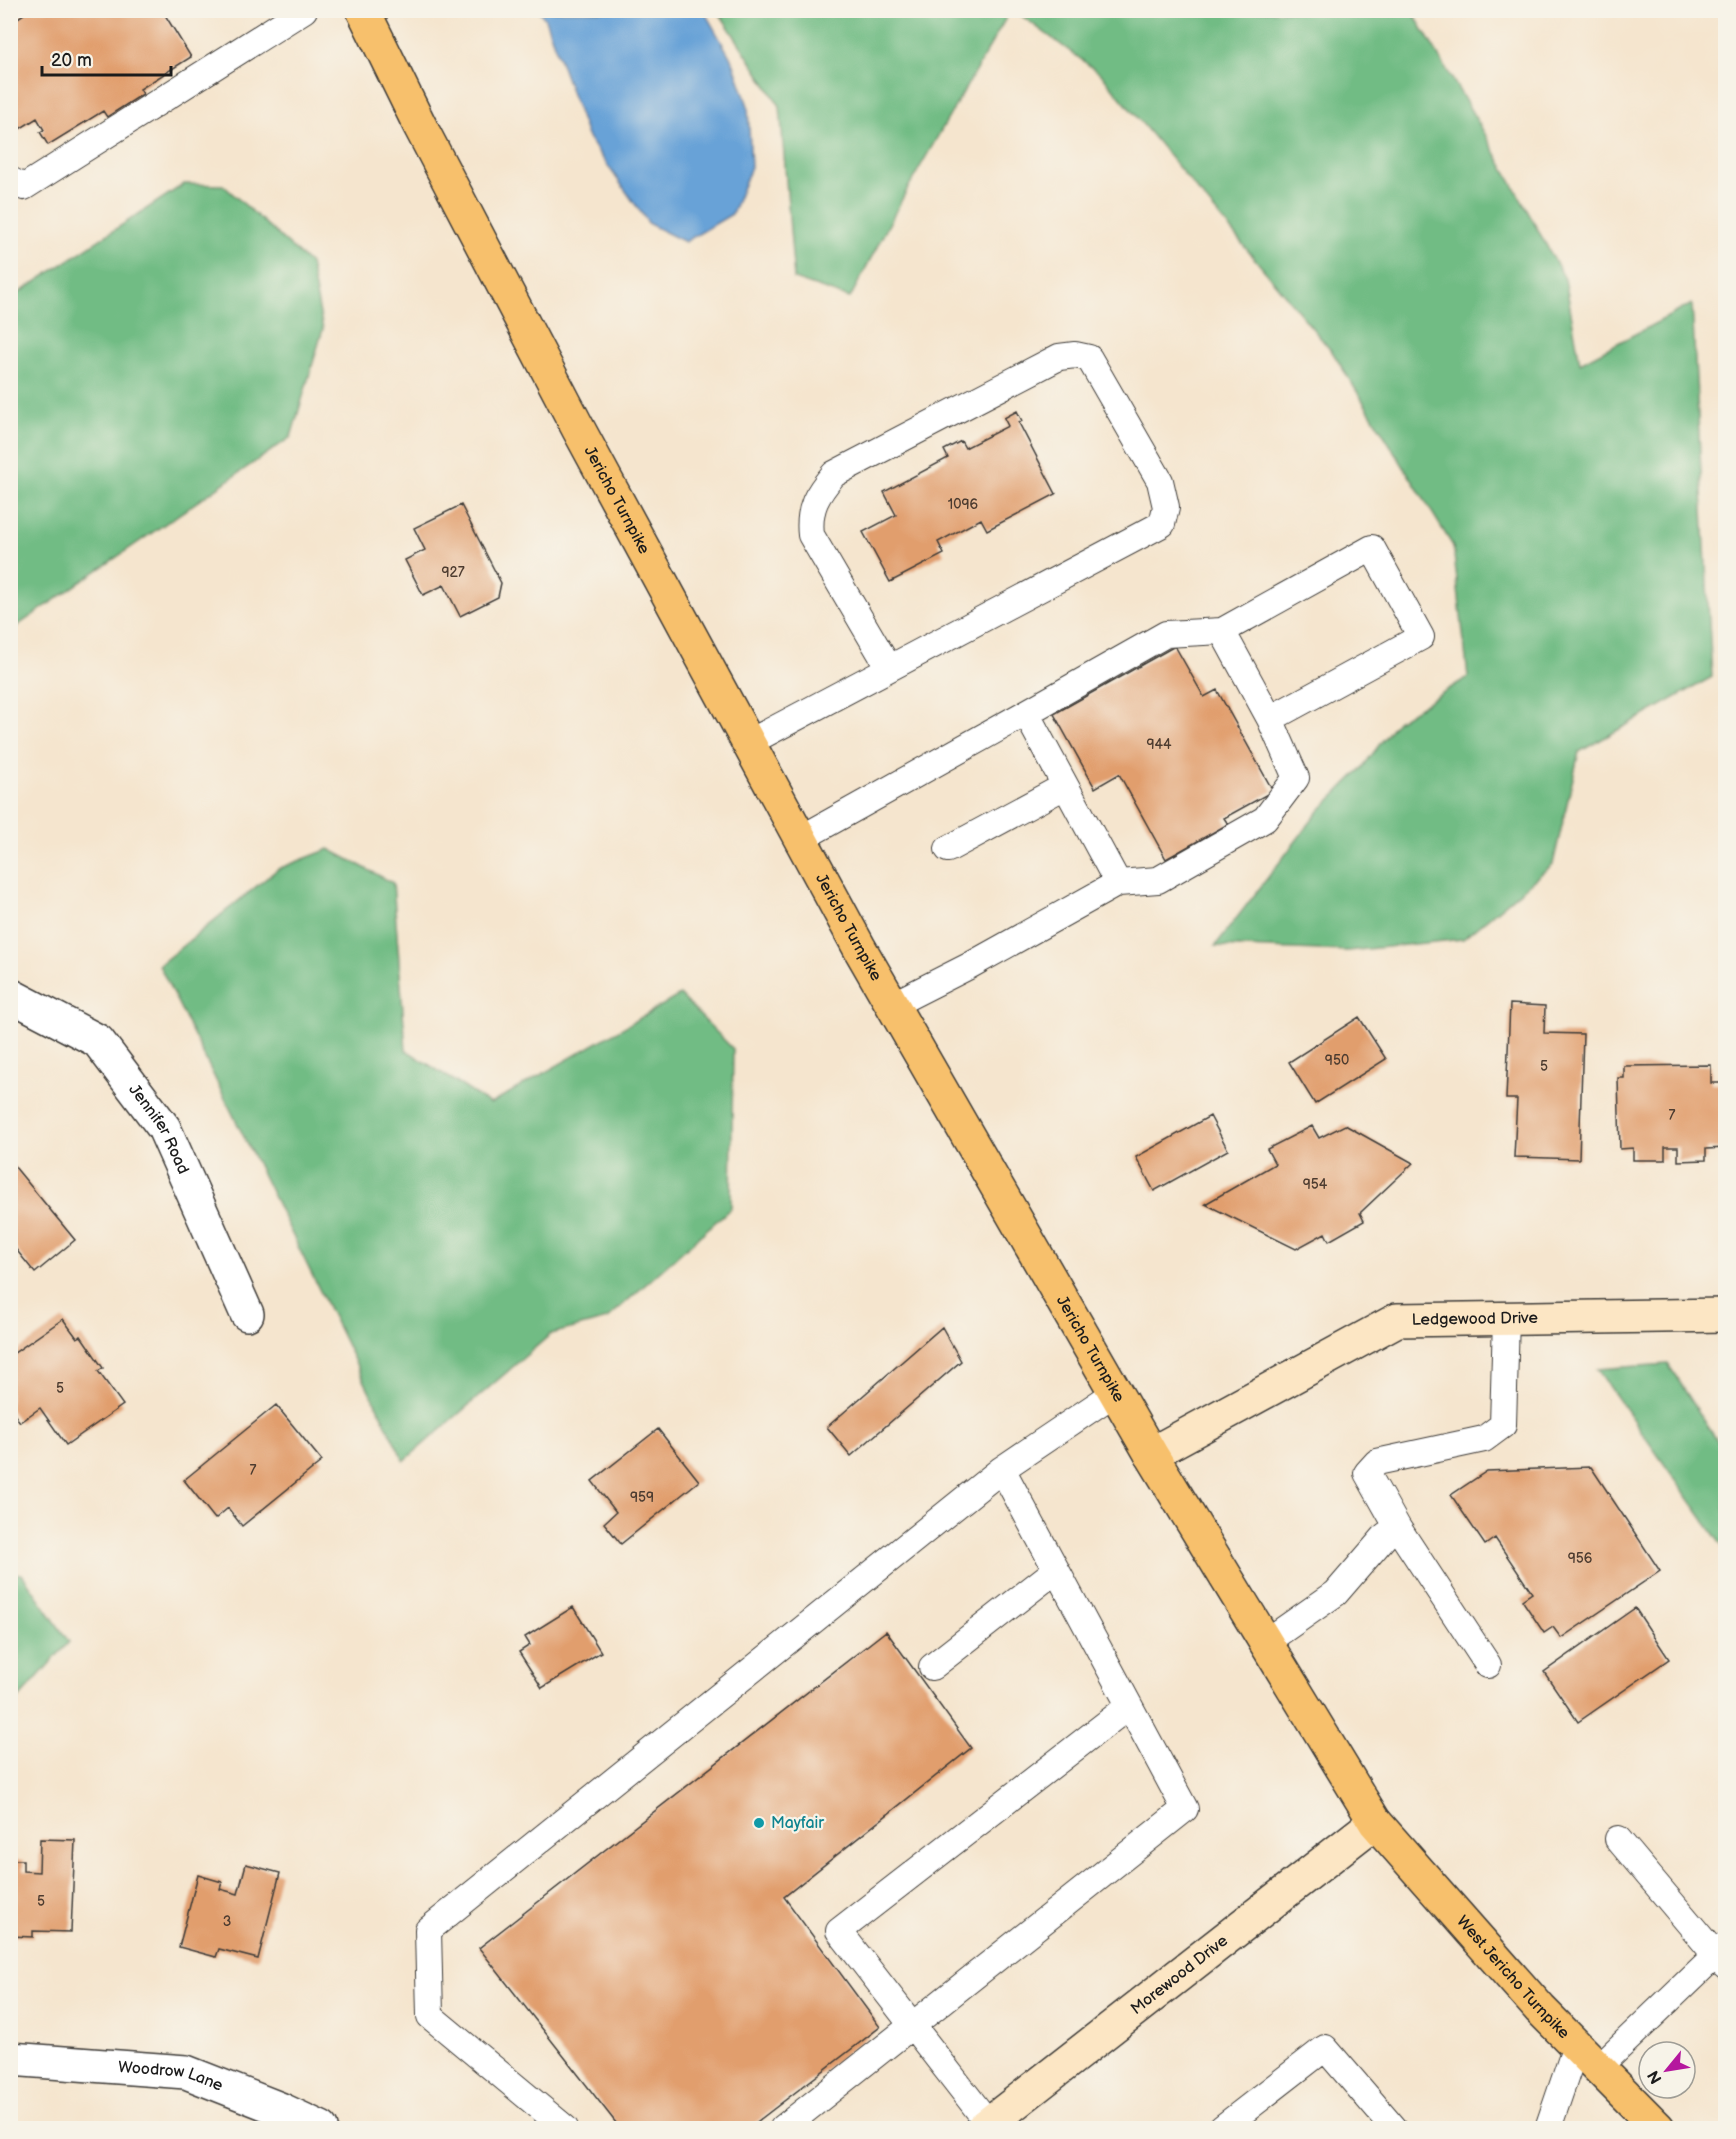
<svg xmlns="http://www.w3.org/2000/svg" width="1736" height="2139" viewBox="0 0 1736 2139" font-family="'Balsamiq Sans',sans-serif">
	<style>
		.forest { fill: #71bc84; stroke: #466c50; stroke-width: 1.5 }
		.water { fill: #67a2d7; stroke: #425f7a; stroke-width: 1.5 }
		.building { fill: #e19e6d }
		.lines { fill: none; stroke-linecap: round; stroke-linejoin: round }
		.lane-casing { stroke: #3d3a37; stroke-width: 28 }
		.street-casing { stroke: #3d3a37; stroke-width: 36 }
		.secondary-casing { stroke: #3d3a37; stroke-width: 36 }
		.primary-casing { stroke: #3d3a37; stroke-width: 36 }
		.lane { stroke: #fff; stroke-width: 26 }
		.street { stroke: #fff; stroke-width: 33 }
		.secondary { stroke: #fce6c4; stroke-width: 33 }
		.primary { stroke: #f7c06c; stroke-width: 33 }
		.culture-dot { fill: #0f9aa8; stroke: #f7f3e8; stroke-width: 2 }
		.labels { text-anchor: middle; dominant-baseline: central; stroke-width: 4.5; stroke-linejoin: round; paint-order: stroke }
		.number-label { font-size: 14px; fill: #4d3c30 }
		.street-label { font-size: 16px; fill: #1c1c1c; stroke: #f7f3e8 }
		.culture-label { font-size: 16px; fill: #0d838f; stroke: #f7f3e8; text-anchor: start }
	</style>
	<rect width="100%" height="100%" fill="#f7f3e8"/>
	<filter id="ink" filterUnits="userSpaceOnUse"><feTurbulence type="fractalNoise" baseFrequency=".0167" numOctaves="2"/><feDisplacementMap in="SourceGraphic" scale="12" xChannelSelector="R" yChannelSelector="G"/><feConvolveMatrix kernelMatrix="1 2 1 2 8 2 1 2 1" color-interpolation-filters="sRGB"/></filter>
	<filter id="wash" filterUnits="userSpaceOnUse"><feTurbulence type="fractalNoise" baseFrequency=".008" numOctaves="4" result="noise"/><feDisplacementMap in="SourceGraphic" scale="24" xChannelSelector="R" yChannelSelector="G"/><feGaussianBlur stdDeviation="1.35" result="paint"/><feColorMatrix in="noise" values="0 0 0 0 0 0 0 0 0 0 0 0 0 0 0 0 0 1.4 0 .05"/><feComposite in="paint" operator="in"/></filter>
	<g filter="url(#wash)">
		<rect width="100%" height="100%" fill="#f5e5ce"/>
		<path class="forest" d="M 718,11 L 1010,11 L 908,188 L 850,298 L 794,279 L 780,106 Z
			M 1015,11 L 1412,11 L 1485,134 L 1565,279 L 1580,363 L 1692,304 L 1712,677 L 1579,752 L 1553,864 L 1463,939 L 1348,951 L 1215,946 L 1319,811 L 1362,768 L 1397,721 L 1468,677 L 1453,546 L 1333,353 L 1101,74 Z
			M 184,184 L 223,185 L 310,264 L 323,329 L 291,437 L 11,630 L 11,298 Z
			M 329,849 L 393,883 L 406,1050 L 490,1104 L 680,995 L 733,1049 L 731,1208 L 607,1319 L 551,1334 L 404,1461 L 159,965 L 278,869 Z
			M 1668,1364 L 1725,1453 L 1725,1550 L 1597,1369 Z
			M 10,1573 L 22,1574 L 69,1642 L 18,1699 L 11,1699 Z"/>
		<path class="water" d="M 539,11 L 704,11 L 733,62 L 748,106 L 751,167 L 732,214 L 685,242 L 649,224 L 587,136 L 545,19 Z"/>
		<g id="blocks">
			<path class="building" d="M 30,10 L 162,10 L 191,57 L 140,89 L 143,94 L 107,117 L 103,111 L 48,145 L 40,132 L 44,130 L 37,118 L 13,133 L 10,130 L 10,23 Z
				M 1017,411 L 1022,421 L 1019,423 L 1056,494 L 987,530 L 981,519 L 938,542 L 944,554 L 890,582 L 863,532 L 896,515 L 884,492 L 948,458 L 944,450 L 961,441 L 965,448 L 1008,426 L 1004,418 Z
				M 461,505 L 501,583 L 498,597 L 460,616 L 444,585 L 423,595 L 405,560 L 425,550 L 414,528 Z
				M 1175,646 L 1204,697 L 1217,690 L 1273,791 L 1224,818 L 1228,824 L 1166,859 L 1119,774 L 1095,788 L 1054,714 Z
				M 1510,1004 L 1545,1006 L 1544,1033 L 1583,1034 L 1579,1159 L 1514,1157 L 1517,1099 L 1506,1099 Z
				M 1359,1017 L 1386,1059 L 1315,1104 L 1289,1062 Z
				M 1711,1065 L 1711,1083 L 1726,1083 L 1726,1148 L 1706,1149 L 1706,1160 L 1678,1161 L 1678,1147 L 1665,1147 L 1665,1160 L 1633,1160 L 1633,1148 L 1620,1149 L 1618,1078 L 1624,1078 L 1624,1066 Z
				M 1210,1116 L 1228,1150 L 1154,1191 L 1136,1157 Z
				M 1345,1125 L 1413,1163 L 1360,1213 L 1364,1221 L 1329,1241 L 1325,1233 L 1296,1249 L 1205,1204 L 1275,1164 L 1267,1149 L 1312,1126 L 1319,1138 Z
				M 10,1161 L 75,1240 L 35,1273 L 10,1242 Z
				M 63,1319 L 77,1338 L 81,1336 L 103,1368 L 98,1371 L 123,1405 L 66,1445 L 40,1408 L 20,1422 L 10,1409 L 10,1356 Z
				M 942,1327 L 961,1361 L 851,1456 L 827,1427 Z
				M 276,1405 L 322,1461 L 242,1526 L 228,1508 L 215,1519 L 184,1480 Z
				M 658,1429 L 699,1481 L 621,1544 L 604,1523 L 616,1512 L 592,1481 Z
				M 1591,1467 L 1660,1571 L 1561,1638 L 1553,1627 L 1544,1633 L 1522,1600 L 1532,1593 L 1495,1538 L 1485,1545 L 1451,1495 L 1487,1471 Z
				M 573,1607 L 601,1652 L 542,1688 L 519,1652 L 530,1645 L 525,1637 Z
				M 1635,1608 L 1669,1659 L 1578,1722 L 1544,1672 Z
				M 886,1631 L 971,1748 L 784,1897 L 880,2027 L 749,2128 L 620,2128 L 479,1948 Z
				M 40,1839 L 75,1840 L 71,1932 L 33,1931 L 33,1937 L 10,1936 L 10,1860 L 23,1860 L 23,1871 L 39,1872 Z
				M 246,1864 L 280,1873 L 258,1959 L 219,1949 L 216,1957 L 179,1947 L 198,1875 L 222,1882 L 220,1889 L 238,1894 Z"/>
		</g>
	</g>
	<g filter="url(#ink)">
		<use href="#blocks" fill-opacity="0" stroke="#3d3a37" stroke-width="1.5"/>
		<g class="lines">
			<defs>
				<path id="lane" d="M 10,180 L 24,187 L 304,10
					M 1026,713 L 1166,634 L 1222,631 L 1372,548 L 1421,637 L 1270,719
					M 748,743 C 886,670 1024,597 1162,524 L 1166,507 L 1160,481 L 1089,358 L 1075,355 L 1059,357 L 834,474 C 817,494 808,508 811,535 L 889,668
					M 800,839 L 1026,713 L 1118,883 L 969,966 L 892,1005
					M 948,849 L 1065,786
					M 1118,883 L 1158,880 L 1265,819 L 1296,778 L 1270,719 L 1222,631
					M 1002,1469 L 1116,1392
					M 1398,1528 L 1367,1473 L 1377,1462 L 1484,1439 L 1503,1425 L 1506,1318
					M 1266,1642 L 1336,1593 L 1386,1535 L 1398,1528 L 1488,1665
					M 932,1667 L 1056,1570
					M 1618,1839 L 1725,1966
					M 1598,2068 L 1726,1945
					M 989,2124 L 839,1931 L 1129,1706
					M 565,2128 L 430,2016 L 428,1930 L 1002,1469 L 1185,1809 L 783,2128
					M 1222,2128 L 1325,2048 L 1394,2128
					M 1548,2128 L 1576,2046"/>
				<g id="street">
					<path id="s1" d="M 10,995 L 98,1041 L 164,1128 L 247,1314"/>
					<path id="s2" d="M 10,2059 L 186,2072 L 280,2109 L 321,2128"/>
				</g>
				<g id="secondary">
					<path id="s3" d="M 1151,1454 L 1397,1320 L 1726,1315"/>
					<path id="s4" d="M 983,2128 L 1375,1822"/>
				</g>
				<g id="primary">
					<path id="s5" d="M 363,10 L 420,126 L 579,430 L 860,949 L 1151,1454 L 1375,1822 L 1540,2009 L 1658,2128"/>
				</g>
			</defs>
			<use href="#lane" class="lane-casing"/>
			<use href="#street" class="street-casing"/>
			<use href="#secondary" class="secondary-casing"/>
			<use href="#primary" class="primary-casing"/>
			<use href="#lane" class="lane"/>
			<use href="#street" class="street"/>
			<use href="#secondary" class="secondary"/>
			<use href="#primary" class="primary"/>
		</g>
	</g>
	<circle class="culture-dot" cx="759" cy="1823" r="6"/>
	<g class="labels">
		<g class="number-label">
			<text x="963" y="504">1096</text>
			<text x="453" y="572">927</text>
			<text x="1159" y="744">944</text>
			<text x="1337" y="1060">950</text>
			<text x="1544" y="1066">5</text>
			<text x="1672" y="1115">7</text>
			<text x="1315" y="1184">954</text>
			<text x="60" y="1388">5</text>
			<text x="253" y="1470">7</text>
			<text x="642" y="1497">959</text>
			<text x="1580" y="1558">956</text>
			<text x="41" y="1901">5</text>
			<text x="227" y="1921">3</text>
		</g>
		<g class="street-label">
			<text stroke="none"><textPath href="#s5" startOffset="552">Jericho Turnpike</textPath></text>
			<text stroke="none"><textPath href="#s5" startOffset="1038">Jericho Turnpike</textPath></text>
			<text stroke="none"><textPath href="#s1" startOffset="207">Jennifer Road</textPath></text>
			<text stroke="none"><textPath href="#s3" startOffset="358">Ledgewood Drive</textPath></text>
			<text stroke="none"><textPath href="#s5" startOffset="1524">Jericho Turnpike</textPath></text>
			<text stroke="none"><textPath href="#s4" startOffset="249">Morewood Drive</textPath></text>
			<text stroke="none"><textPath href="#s5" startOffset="2284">West Jericho Turnpike</textPath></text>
			<text stroke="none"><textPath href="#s2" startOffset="162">Woodrow Lane</textPath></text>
		</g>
		<g class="culture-label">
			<text x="771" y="1823">Mayfair</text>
		</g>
	</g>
	<rect width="1736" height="2139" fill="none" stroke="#f7f3e8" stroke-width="36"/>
	<g transform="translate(1667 2070) rotate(240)"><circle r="28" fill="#f7f3e8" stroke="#9f9d96" stroke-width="1.5"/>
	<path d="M0-4.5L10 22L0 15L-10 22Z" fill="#b5179e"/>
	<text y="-9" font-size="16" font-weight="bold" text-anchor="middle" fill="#1c1c1c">N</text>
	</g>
	<path d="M42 66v9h129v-9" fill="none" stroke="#1c1c1c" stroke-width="3"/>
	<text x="51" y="66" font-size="18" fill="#1c1c1c" stroke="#f7f3e8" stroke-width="4.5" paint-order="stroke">20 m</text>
</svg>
